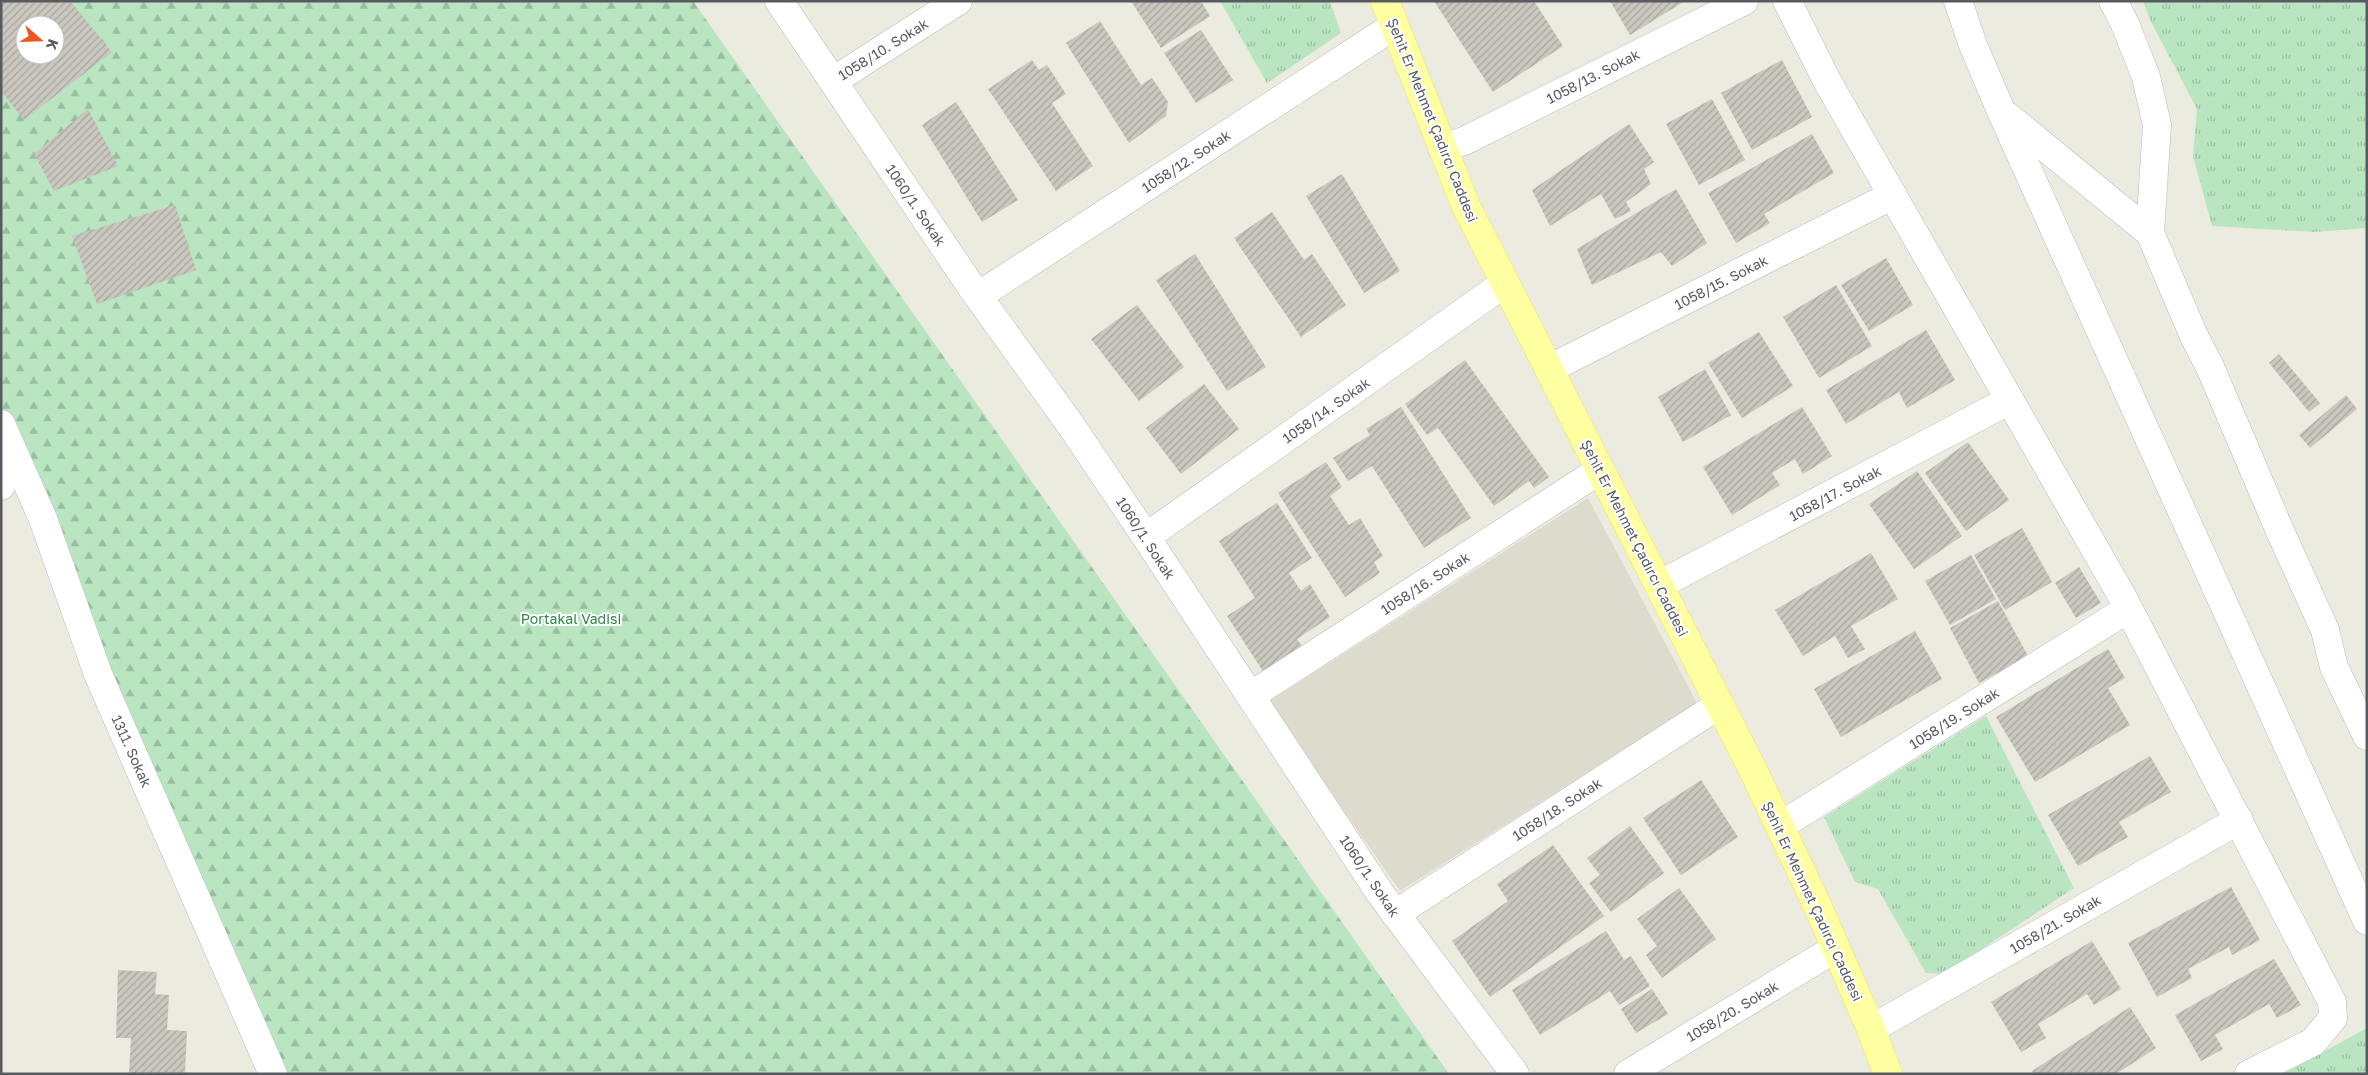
<svg xmlns="http://www.w3.org/2000/svg" width="2368" height="1075" viewBox="0 0 2368 1075" font-family="'Golos Text',sans-serif">
	<style>
		.education { fill: #dcdbce }
		.grass { fill: url(#grass-tufts) }
		.forest { fill: url(#forest-firs); fill-rule: evenodd }
		.building { fill: url(#building-hatch); fill-rule: evenodd }
		.lines { fill: none; stroke-linecap: round; stroke-linejoin: round }
		.minor-casing { stroke: #babbc2; stroke-width: 29 }
		.major-casing { stroke: #f5e34e; stroke-width: 29 }
		.minor { stroke: #fff; stroke-width: 28 }
		.major { stroke: #feffa0; stroke-width: 28 }
		.labels { text-anchor: middle; dominant-baseline: central; stroke-width: 4; stroke-linejoin: round; paint-order: stroke }
		.street-label { font-size: 14px; fill: #585a61; stroke: #fff }
		.park-label { font-size: 14px; fill: #328644; stroke: #fff }
	</style>
	<defs>
		<pattern id="grass-tufts" width="24" height="20" patternUnits="userSpaceOnUse" patternTransform="scale(1.25)"><rect width="24" height="20" fill="#b9e5c1"/><path d="M3 7l-1-3M5 7V3M7 7l1-3M15 17l-1-3M17 17v-4M19 17l1-3" fill="none" stroke="#99bda0"/></pattern>
		<pattern id="forest-firs" width="22" height="20" patternUnits="userSpaceOnUse" patternTransform="scale(1.25)"><rect width="22" height="20" fill="#b9e5c1"/><path d="M5 1l3.5 6h-7zM16 11l3.5 6h-7z" fill="#99bda0"/></pattern>
		<pattern id="building-hatch" width="6" height="6" patternUnits="userSpaceOnUse" patternTransform="scale(1.25)"><rect width="6" height="6" fill="#c9c7be"/><path d="M-1 1l2-2M0 6l6-6M5 7l2-2" fill="none" stroke="#a6a59e"/></pattern>
	</defs>
	<rect width="100%" height="100%" fill="#ecebdf"/>
	<path class="education" d="M 1588,498 L 1697,703 L 1400,891 L 1268,702 Z"/>
	<path class="grass" d="M 1220,1 L 1330,1 L 1341,33 L 1267,83 Z
		M 2143,1 L 2367,1 L 2367,228 L 2314,232 L 2212,226 L 2193,156 L 2197,109 L 2150,20 Z
		M 1986,716 L 2074,888 L 1944,974 L 1926,973 L 1878,889 L 1855,882 L 1824,817 Z
		M 2367,1028 L 2367,1074 L 2283,1074 Z"/>
	<path class="forest" d="M 1,1 L 693,1 L 1449,1074 L 269,1074 L 1,438 ZM 25,25 L 55,25 L 55,55 L 25,55 Z"/>
	<path class="building" d="M 1,1 L 70,1 L 112,52 L 24,120 L 1,91 ZM 25,25 L 55,25 L 55,55 L 25,55 Z
		M 1131,1 L 1201,1 L 1210,16 L 1161,48 Z
		M 1434,1 L 1534,1 L 1563,46 L 1493,92 Z
		M 1610,1 L 1685,1 L 1630,35 Z
		M 1100,21 L 1141,85 L 1152,78 L 1168,102 L 1166,116 L 1129,143 L 1066,43 Z
		M 1201,30 L 1233,80 L 1196,103 L 1164,53 Z
		M 1032,60 L 1039,70 L 1047,65 L 1066,94 L 1052,103 L 1093,166 L 1056,191 L 988,89 Z
		M 1782,60 L 1812,117 L 1752,150 L 1721,93 Z
		M 1712,99 L 1745,160 L 1699,185 L 1666,124 Z
		M 956,102 L 1018,200 L 982,222 L 922,125 Z
		M 88,109 L 118,166 L 54,191 L 34,154 Z
		M 1629,124 L 1654,162 L 1644,169 L 1651,184 L 1626,202 L 1631,211 L 1615,219 L 1601,194 L 1550,226 L 1532,190 Z
		M 1812,134 L 1834,173 L 1764,214 L 1770,223 L 1736,243 L 1708,193 Z
		M 1342,174 L 1400,271 L 1364,293 L 1306,196 Z
		M 1676,189 L 1707,243 L 1672,266 L 1661,252 L 1592,285 L 1577,249 Z
		M 175,205 L 196,270 L 97,304 L 72,236 Z
		M 1272,212 L 1304,260 L 1312,254 L 1346,305 L 1301,337 L 1234,238 Z
		M 1195,254 L 1266,367 L 1227,391 L 1156,280 Z
		M 1886,258 L 1913,305 L 1869,331 L 1841,285 Z
		M 1836,285 L 1872,346 L 1819,378 L 1783,317 Z
		M 1137,305 L 1184,367 L 1139,401 L 1091,339 Z
		M 1926,330 L 1955,380 L 1907,408 L 1899,392 L 1846,424 L 1826,390 Z
		M 1759,332 L 1793,386 L 1742,418 L 1708,363 Z
		M 2279,354 L 2320,403 L 2309,412 L 2269,363 Z
		M 1465,360 L 1549,477 L 1534,488 L 1529,481 L 1494,506 L 1438,428 L 1427,435 L 1405,404 Z
		M 1705,369 L 1731,415 L 1683,442 L 1658,397 Z
		M 1204,384 L 1239,429 L 1181,474 L 1146,428 Z
		M 2346,395 L 2357,409 L 2310,448 L 2299,435 Z
		M 1401,407 L 1471,518 L 1424,548 L 1372,466 L 1348,481 L 1333,458 L 1370,435 L 1366,429 Z
		M 1802,407 L 1832,456 L 1803,474 L 1795,459 L 1772,473 L 1780,485 L 1732,515 L 1703,467 Z
		M 1968,442 L 2009,500 L 1966,531 L 1925,473 Z
		M 1326,462 L 1342,487 L 1330,496 L 1349,525 L 1360,518 L 1383,556 L 1374,562 L 1380,573 L 1345,597 L 1278,493 Z
		M 1917,471 L 1962,536 L 1914,569 L 1869,504 Z
		M 1277,503 L 1312,558 L 1289,573 L 1301,591 L 1310,584 L 1330,617 L 1297,639 L 1307,654 L 1268,679 L 1227,616 L 1255,598 L 1219,541 Z
		M 2022,528 L 2052,582 L 2005,610 L 1974,555 Z
		M 1871,553 L 1898,599 L 1851,626 L 1865,649 L 1848,658 L 1835,636 L 1803,656 L 1775,610 Z
		M 1971,555 L 1996,599 L 1950,625 L 1925,581 Z
		M 2079,567 L 2101,603 L 2076,618 L 2055,583 Z
		M 1998,601 L 2028,656 L 1979,683 L 1950,628 Z
		M 1915,631 L 1942,679 L 1841,737 L 1814,689 Z
		M 2108,649 L 2125,678 L 2108,688 L 2130,725 L 2035,782 L 1996,717 Z
		M 2150,756 L 2171,792 L 2119,822 L 2128,837 L 2078,866 L 2048,815 Z
		M 1701,780 L 1738,837 L 1681,875 L 1643,818 Z
		M 1630,826 L 1664,873 L 1611,912 L 1589,883 L 1600,875 L 1587,858 Z
		M 1553,845 L 1604,916 L 1490,997 L 1452,941 L 1508,901 L 1497,884 Z
		M 2231,887 L 2260,940 L 2232,955 L 2229,947 L 2188,969 L 2192,978 L 2157,997 L 2128,943 Z
		M 1679,888 L 1716,939 L 1662,978 L 1646,955 L 1657,946 L 1637,919 Z
		M 1606,931 L 1624,960 L 1631,956 L 1650,986 L 1619,1005 L 1610,991 L 1540,1035 L 1512,990 Z
		M 2092,941 L 2121,989 L 2094,1005 L 2087,994 L 2038,1024 L 2046,1038 L 2021,1052 L 1991,1002 Z
		M 2274,959 L 2301,1005 L 2277,1018 L 2269,1004 L 2215,1035 L 2223,1049 L 2201,1061 L 2175,1015 Z
		M 118,970 L 157,972 L 155,994 L 169,995 L 167,1030 L 187,1031 L 185,1074 L 129,1074 L 131,1038 L 116,1038 Z
		M 1652,989 L 1668,1014 L 1636,1033 L 1621,1009 Z
		M 2130,1007 L 2156,1048 L 2116,1074 L 2034,1074 L 2032,1071 Z"/>
	<g class="lines">
		<defs>
			<path id="minor" d="M 779,1 L 970,285 L 1070,424 L 1146,537 L 1380,893 L 1515,1074
				M 1787,1 L 1827,81 L 2122,596 L 2332,1002 L 2333,1018 L 2313,1042 L 2249,1074
				M 1958,1 L 1973,45 L 2001,111 L 2367,921
				M 2113,1 L 2125,24 L 2146,77 L 2157,125 L 2150,233 L 2194,336 L 2210,367 L 2280,531 L 2325,630 L 2334,667 L 2367,736
				M 833,81 L 958,1
				M 2006,115 L 2150,233
				M 1442,148 L 1464,141 L 1744,1
				M 978,296 L 1394,26
				M 1549,369 L 1893,195
				M 1,424 L 43,519 L 98,674 L 273,1074
				M 1,486 L 8,440
				M 1146,537 L 1505,283
				M 1659,585 L 2010,400
				M 1250,696 L 1600,470
				M 1780,826 L 2128,609
				M 1395,914 L 1719,705
				M 1871,1029 L 2239,820
				M 1628,1074 L 1836,948"/>
			<path id="major" d="M 1385,1 L 1465,204 L 1754,772 L 1818,907 L 1871,1029 L 1888,1074"/>
		</defs>
		<use href="#minor" class="minor-casing"/>
		<use href="#major" class="major-casing"/>
		<use href="#minor" class="minor"/>
		<use href="#major" class="major"/>
	</g>
	<g class="labels">
		<g class="street-label">
			<text transform="translate(883 49) rotate(-32)">1058/10. Sokak</text>
			<text transform="translate(1593 76) rotate(-27)">1058/13. Sokak</text>
			<text transform="translate(1433 120) rotate(68)">Şehit Er Mehmet Çadırcı Caddesi</text>
			<text transform="translate(1186 161) rotate(-33)">1058/12. Sokak</text>
			<text transform="translate(916 205) rotate(56)">1060/1. Sokak</text>
			<text transform="translate(1721 282) rotate(-27)">1058/15. Sokak</text>
			<text transform="translate(1326 410) rotate(-35)">1058/14. Sokak</text>
			<text transform="translate(1835 493) rotate(-28)">1058/17. Sokak</text>
			<text transform="translate(1146 538) rotate(57)">1060/1. Sokak</text>
			<text transform="translate(1635 538) rotate(63)">Şehit Er Mehmet Çadırcı Caddesi</text>
			<text transform="translate(1425 583) rotate(-33)">1058/16. Sokak</text>
			<text transform="translate(1954 718) rotate(-32)">1058/19. Sokak</text>
			<text transform="translate(132 751) rotate(66)">1311. Sokak</text>
			<text transform="translate(1557 809) rotate(-33)">1058/18. Sokak</text>
			<text transform="translate(1370 876) rotate(56)">1060/1. Sokak</text>
			<text transform="translate(1813 901) rotate(65)">Şehit Er Mehmet Çadırcı Caddesi</text>
			<text transform="translate(2055 924) rotate(-30)">1058/21. Sokak</text>
			<text transform="translate(1732 1011) rotate(-31)">1058/20. Sokak</text>
		</g>
		<g class="park-label">
			<text x="571" y="618">Portakal Vadisi</text>
		</g>
	</g>
	<rect width="2368" height="1075" fill="none" stroke="#585a61" stroke-width="5"/>
	<g transform="translate(40 40) rotate(110)"><circle r="24" fill="#ffffff" stroke="#bcbdc0"/>
	<path d="M0-4L9 19L0 12L-9 19Z" fill="#ee5523"/>
	<text y="-8" font-size="14" font-weight="bold" text-anchor="middle" fill="#585a61">K</text>
	</g>
</svg>
